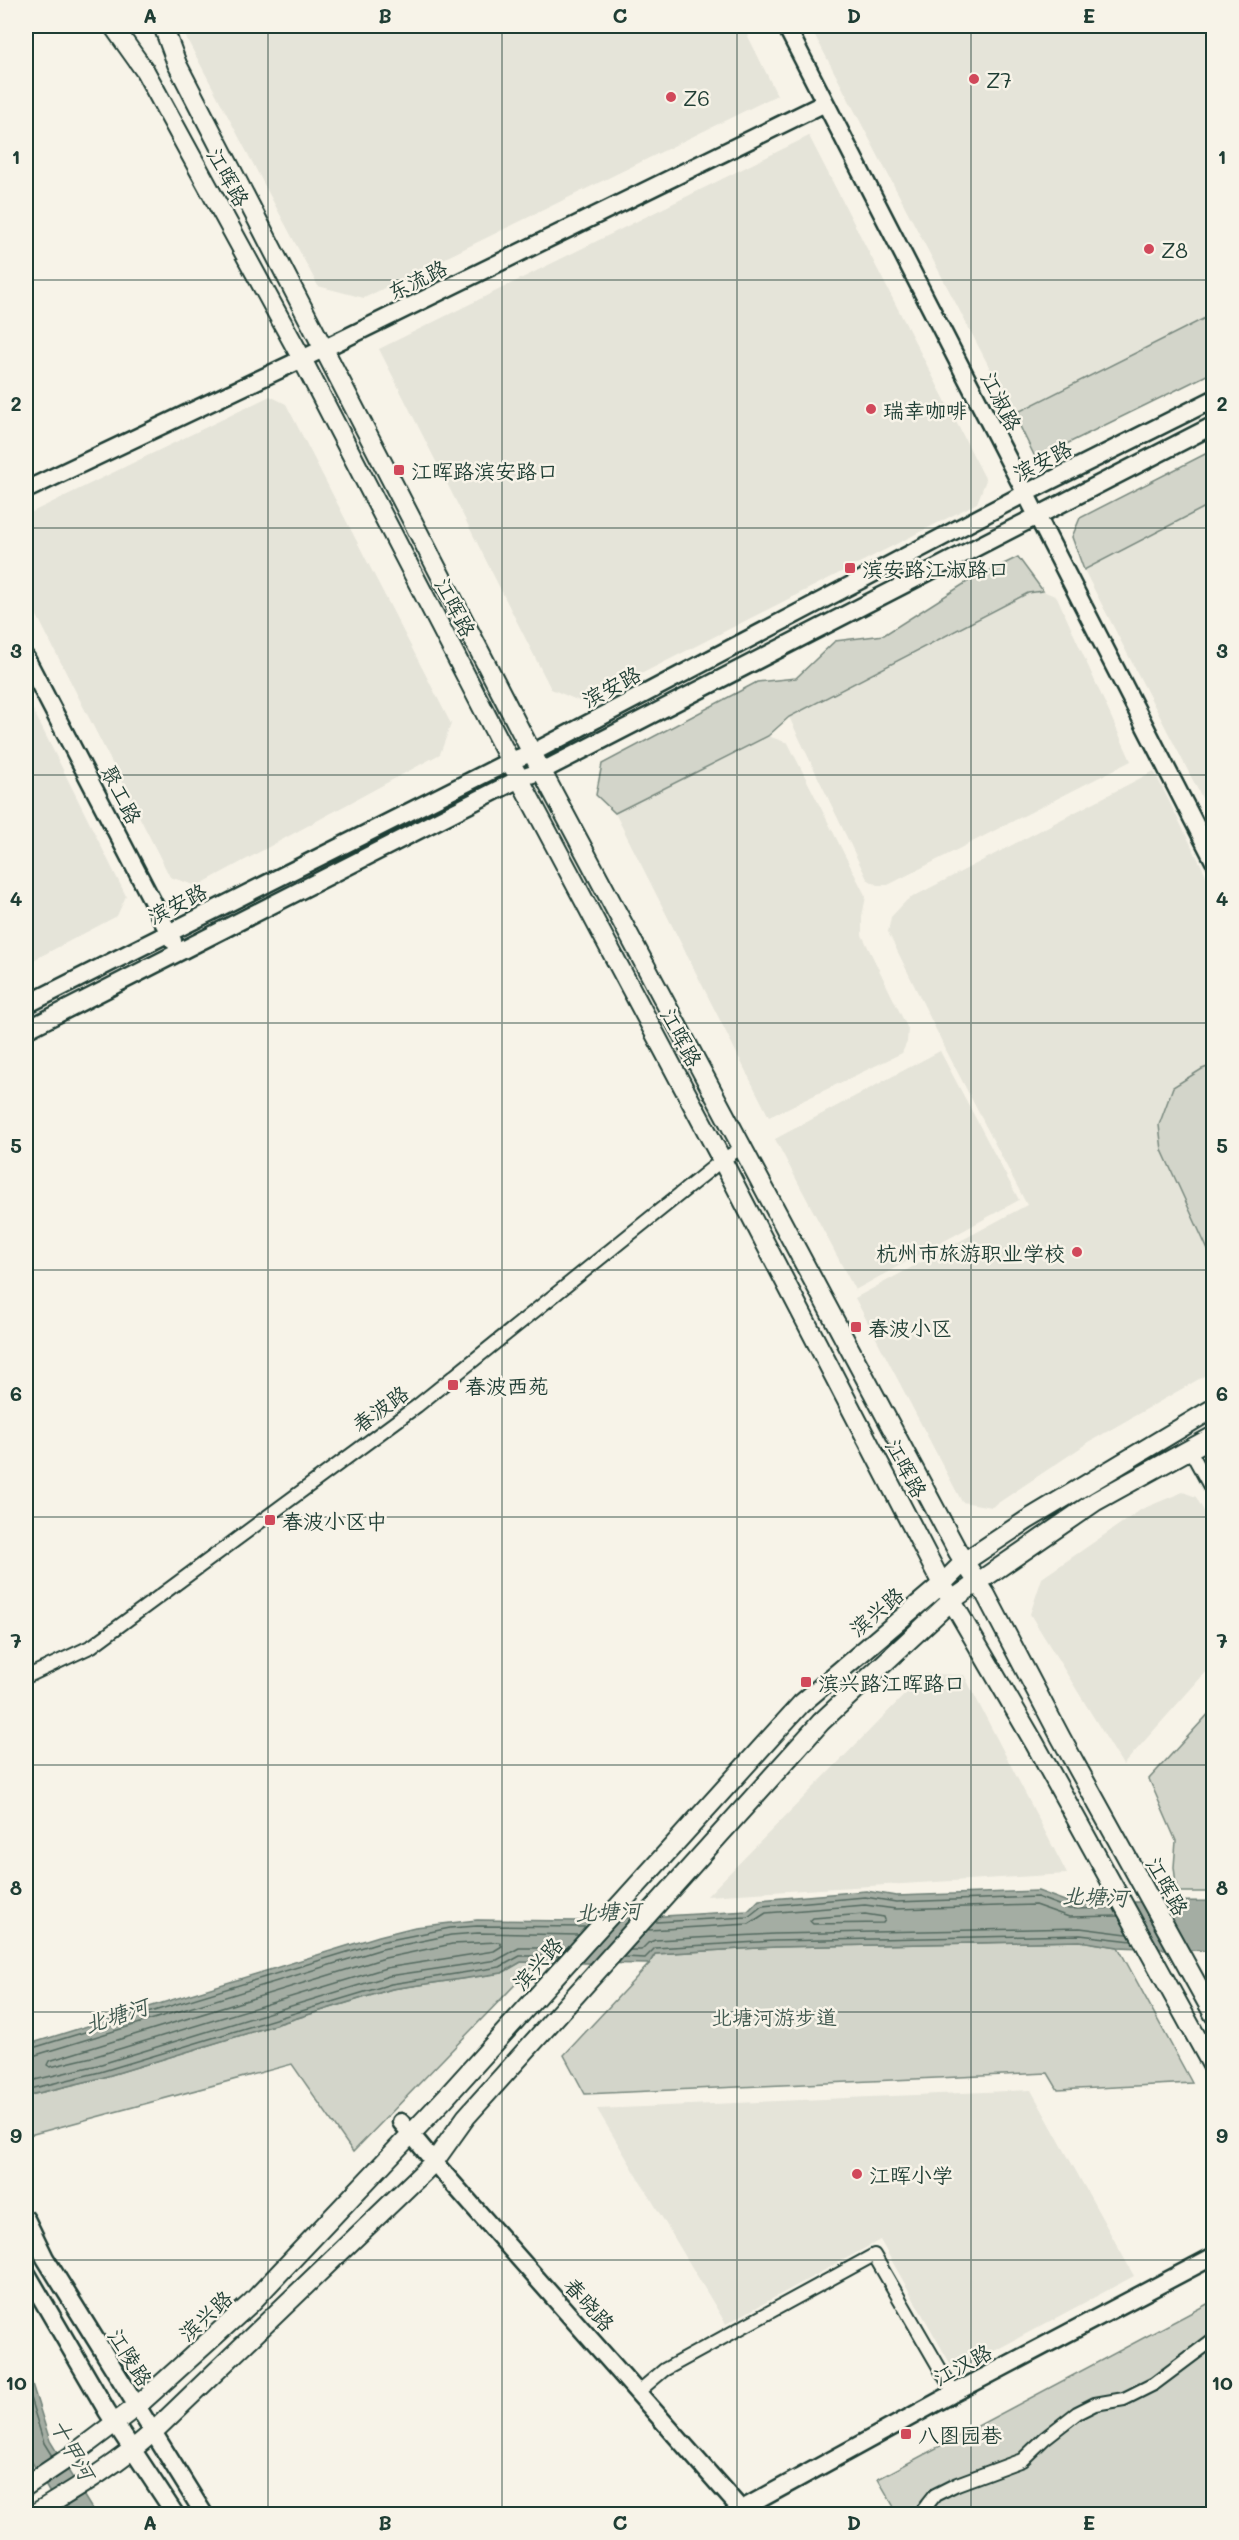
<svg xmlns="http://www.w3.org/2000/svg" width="1239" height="2540" viewBox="0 0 1239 2540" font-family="Mali,'LXGW WenKai TC',sans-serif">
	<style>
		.built { fill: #e5e4d9 }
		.green { fill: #d3d5ca; stroke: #79897f; stroke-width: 1.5 }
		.water { fill: #a4ada3; stroke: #6f8077; stroke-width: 1.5 }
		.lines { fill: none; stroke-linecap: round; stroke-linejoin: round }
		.shore { stroke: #546a60; stroke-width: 1.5 }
		.street-casing { stroke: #1f3d34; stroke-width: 16 }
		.secondary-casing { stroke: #1f3d34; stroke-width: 21 }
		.primary-casing { stroke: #1f3d34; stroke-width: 22 }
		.street { stroke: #f7f3e8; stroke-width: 12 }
		.secondary { stroke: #f7f3e8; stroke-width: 16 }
		.primary { stroke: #f7f3e8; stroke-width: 18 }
		.grid { fill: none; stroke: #1f3d34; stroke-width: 1.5; stroke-opacity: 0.55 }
		.poi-dot { fill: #d1495b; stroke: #f7f3e8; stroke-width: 2 }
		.labels { text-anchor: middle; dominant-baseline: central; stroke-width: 5; stroke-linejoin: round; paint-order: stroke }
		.poi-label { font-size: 21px; fill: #1f3d34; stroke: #f7f3e8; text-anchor: start }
		.street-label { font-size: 21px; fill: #1f3d34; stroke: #f7f3e8 }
		.park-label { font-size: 21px; fill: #435b52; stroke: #f7f3e8 }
		.water-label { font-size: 22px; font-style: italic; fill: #405950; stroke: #f7f3e8 }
		.neatline { fill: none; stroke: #1f3d34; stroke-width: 2 }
		.grid-label { font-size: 20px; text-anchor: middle; font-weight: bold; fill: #1f3d34 }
	</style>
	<rect width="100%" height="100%" fill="#f7f3e8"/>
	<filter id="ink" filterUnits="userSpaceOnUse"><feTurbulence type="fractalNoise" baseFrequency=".0167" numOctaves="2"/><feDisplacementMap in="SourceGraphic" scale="12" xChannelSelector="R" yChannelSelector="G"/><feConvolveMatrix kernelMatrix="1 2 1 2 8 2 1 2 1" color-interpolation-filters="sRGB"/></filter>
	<g filter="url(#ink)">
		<path class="built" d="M 180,26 L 743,26 L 777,95 L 364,298 L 318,286 Z
			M 810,26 L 1213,26 L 1213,314 L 1014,414 Z
			M 809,136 L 986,480 L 977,503 L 584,703 L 551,689 L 379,349 Z
			M 270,396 L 286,404 L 451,724 L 440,754 L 197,886 L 170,877 L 26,594 L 26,515 Z
			M 1213,503 L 1213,819 L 1084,570 Z
			M 1043,591 L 1057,597 L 1131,761 L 888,885 L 877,885 L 867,879 L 789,717 L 1029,593 Z
			M 26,696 L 126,896 L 117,916 L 26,964 Z
			M 768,736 L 788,743 L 866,897 L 862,916 L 862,935 L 908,1029 L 907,1042 L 902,1053 L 769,1117 L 615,813 Z
			M 1154,771 L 1213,889 L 1213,1371 L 1089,1442 L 992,1507 L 962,1502 L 855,1298 L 1027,1205 L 946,1050 L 888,932 L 891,917 L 907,900 Z
			M 940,1051 L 1019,1200 L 855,1290 L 775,1139 Z
			M 1183,1492 L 1196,1497 L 1213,1527 L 1213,1664 L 1123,1765 L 1030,1614 L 1042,1578 L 1142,1509 Z
			M 925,1674 L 964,1675 L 1067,1874 L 707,1896 Z
			M 1031,2090 L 1134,2276 L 955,2372 L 880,2240 L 726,2324 L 597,2109 Z"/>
		<path class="green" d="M 1213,314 L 1213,372 L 1036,459 L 1014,414 Z
			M 1213,450 L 1213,503 L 1084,570 L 1072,537 L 1080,518 Z
			M 1018,557 L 1043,591 L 1028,593 L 789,717 L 768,736 L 615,813 L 596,795 L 602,764 L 757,682 L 796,678 L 835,641 L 884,635 L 967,582 Z
			M 1213,1065 L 1214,1065 L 1213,1261 L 1162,1150 L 1159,1125 L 1173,1087 L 1202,1069 Z
			M 1213,1709 L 1213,1892 L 1177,1892 L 1174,1867 L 1176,1841 L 1149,1779 Z
			M 1080,1941 L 1118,1947 L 1192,2083 L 1058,2090 L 1048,2073 L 585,2094 L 564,2055 L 649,1964 L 655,1954 L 775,1947 Z
			M 538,1961 L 353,2152 L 292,2064 L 26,2136 L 26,2096 L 101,2078 L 392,1989 L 502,1973 L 521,1962 Z
			M 1213,2301 L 1213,2514 L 898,2514 L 878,2479 Z"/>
		<path class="water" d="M 866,1891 L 896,1896 L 1038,1891 L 1070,1903 L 1207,1901 L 1213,1898 L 1213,1951 L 1118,1947 L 1080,1941 L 775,1947 L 655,1954 L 649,1964 L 521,1962 L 502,1973 L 392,1989 L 101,2078 L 26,2096 L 26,2045 L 379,1936 L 415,1927 L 477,1920 L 579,1921 L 748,1911 L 759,1900 Z
			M 26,2372 L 32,2384 L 50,2441 L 95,2514 L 62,2514 L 26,2452 Z"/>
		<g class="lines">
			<path class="shore" d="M 865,1914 L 884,1917 L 885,1920 L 883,1923 L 813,1924 L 810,1921 L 813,1918 Z
				M 656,1922 L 748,1917 L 762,1906 L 865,1897 L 896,1902 L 1037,1897 L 1069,1909 L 1114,1908
				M 649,1930 L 749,1924 L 766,1913 L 865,1905 L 896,1909 L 1035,1905 L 1069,1917 L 1118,1916
				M 499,1942 L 502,1946 L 494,1951 L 386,1968 L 96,2056 L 50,2067 L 47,2065 L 49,2061 L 385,1958 L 452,1944 Z
				M 630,1950 L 641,1950 L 648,1943 L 655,1940 L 774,1934 L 1080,1928 L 1127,1934
				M 624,1957 L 645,1958 L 655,1948 L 774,1941 L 1080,1935 L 1132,1941
				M 26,2050 L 380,1942 L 450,1928 L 477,1926 L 586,1927
				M 26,2058 L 382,1949 L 451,1935 L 478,1933 L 579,1935
				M 26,2082 L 98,2065 L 389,1976 L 497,1960 L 519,1948 L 566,1948
				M 26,2090 L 100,2072 L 391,1984 L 500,1967 L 520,1956 L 559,1956
				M 26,2385 L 44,2443 L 52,2456"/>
			<defs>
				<path id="street" d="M 1190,1450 L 1214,1494
					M 26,1677 L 92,1646 L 417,1406 L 722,1160 L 743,1147
					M 638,2392 L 664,2370 L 874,2255 L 954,2393
					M 920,2514 L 935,2495 L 957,2484 L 1022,2460 L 1045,2438 L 1077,2413 L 1095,2404 L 1124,2399 L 1154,2384 L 1214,2339"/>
				<path id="secondary" d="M 786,26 L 1214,861
					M 26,490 L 323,349 L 825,103
					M 26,658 L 173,941
					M 26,1005 L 510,761 L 532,753 L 1024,494 L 1214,399
					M 26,1030 L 521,778 L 542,771 L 1214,425
					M 401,2122 L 441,2170 L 745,2514
					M 26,2219 L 45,2258 L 204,2514
					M 26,2272 L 107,2411 L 175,2514
					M 733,2514 L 954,2393 L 1214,2256"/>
				<path id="primary" d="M 113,26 L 145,71 L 302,359 L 510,761 L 722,1160 L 942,1584 L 1035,1744 L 1214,2069
					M 163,26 L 177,64 L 532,753 L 958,1552 L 986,1595 L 1061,1738 L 1214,2015
					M 26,2486 L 71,2456 L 136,2407 L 251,2303 L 446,2097 L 801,1704 L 942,1584 L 964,1562 L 1027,1520 L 1214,1408
					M 34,2514 C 75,2489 116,2465 152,2433 L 434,2162 L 466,2117 L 821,1722 L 952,1600 L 1096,1501 L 1214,1436"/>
			</defs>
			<use href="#street" class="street-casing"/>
			<use href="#secondary" class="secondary-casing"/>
			<use href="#primary" class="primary-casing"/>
			<use href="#street" class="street"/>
			<use href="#secondary" class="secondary"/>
			<use href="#primary" class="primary"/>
		</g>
	</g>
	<path class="grid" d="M 268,26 L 268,2514M 502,26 L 502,2514M 737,26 L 737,2514M 971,26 L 971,2514M 26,280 L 1214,280M 26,528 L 1214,528M 26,775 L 1214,775M 26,1023 L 1214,1023M 26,1270 L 1214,1270M 26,1517 L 1214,1517M 26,1765 L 1214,1765M 26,2012 L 1214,2012M 26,2260 L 1214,2260"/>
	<g class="poi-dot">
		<circle cx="974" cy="79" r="6"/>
		<circle cx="671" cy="97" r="6"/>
		<circle cx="1149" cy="249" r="6"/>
		<circle cx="871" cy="409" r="6"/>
		<rect x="393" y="464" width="12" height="12" rx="3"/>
		<rect x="844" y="562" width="12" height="12" rx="3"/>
		<circle cx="1077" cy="1252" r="6"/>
		<rect x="850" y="1321" width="12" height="12" rx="3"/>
		<rect x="447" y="1379" width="12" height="12" rx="3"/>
		<rect x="264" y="1514" width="12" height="12" rx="3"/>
		<rect x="800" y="1676" width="12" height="12" rx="3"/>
		<circle cx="857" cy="2174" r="6"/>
		<rect x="900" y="2428" width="12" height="12" rx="3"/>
	</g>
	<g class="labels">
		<g class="poi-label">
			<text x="986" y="79">Z7</text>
			<text x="683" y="97">Z6</text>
			<text x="1161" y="249">Z8</text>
			<text x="883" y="409">瑞幸咖啡</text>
			<text x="411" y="470">江晖路滨安路口</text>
			<text x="862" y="568">滨安路江淑路口</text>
			<text x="1065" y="1252" text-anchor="end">杭州市旅游职业学校</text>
			<text x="868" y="1327">春波小区</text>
			<text x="465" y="1385">春波西苑</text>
			<text x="282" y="1520">春波小区中</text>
			<text x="818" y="1682">滨兴路江晖路口</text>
			<text x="869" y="2174">江晖小学</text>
			<text x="918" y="2434">八图园巷</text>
		</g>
		<g class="street-label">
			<text transform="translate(229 177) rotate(61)">江晖路</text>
			<text transform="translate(417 279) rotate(-26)">东流路</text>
			<text transform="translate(1002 401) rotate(63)">江淑路</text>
			<text transform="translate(1042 460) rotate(-27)">滨安路</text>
			<text transform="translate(456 607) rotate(63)">江晖路</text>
			<text transform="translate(611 686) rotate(-28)">滨安路</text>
			<text transform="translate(122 794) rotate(63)">聚工路</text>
			<text transform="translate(177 903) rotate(-27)">滨安路</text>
			<text transform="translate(682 1037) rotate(62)">江晖路</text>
			<text transform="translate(380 1408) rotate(-36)">春波路</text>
			<text transform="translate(907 1468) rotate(62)">江晖路</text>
			<text transform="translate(876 1611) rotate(-40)">滨兴路</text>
			<text transform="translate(1168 1886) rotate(61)">江晖路</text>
			<text transform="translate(537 1963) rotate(-48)">滨兴路</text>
			<text transform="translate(590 2304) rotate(48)">春晓路</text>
			<text transform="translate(205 2315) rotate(-42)">滨兴路</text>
			<text transform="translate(131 2357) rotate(58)">江陵路</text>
			<text transform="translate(962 2364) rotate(-28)">江汉路</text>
		</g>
		<g class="park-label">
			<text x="774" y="2016">北塘河游步道</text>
		</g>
		<g class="water-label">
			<text transform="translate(1095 1896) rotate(2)">北塘河</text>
			<text transform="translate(608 1911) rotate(-2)">北塘河</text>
			<text transform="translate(116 2015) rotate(-18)">北塘河</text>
			<text transform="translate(73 2449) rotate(61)">十甲河</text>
		</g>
	</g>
	<rect width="1239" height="2540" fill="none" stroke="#f7f3e8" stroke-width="66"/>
	<rect x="33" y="33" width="1173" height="2474" class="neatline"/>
	<g class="grid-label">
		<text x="150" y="23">A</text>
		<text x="385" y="23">B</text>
		<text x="620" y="23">C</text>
		<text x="854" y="23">D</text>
		<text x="1089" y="23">E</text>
		<text x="16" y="164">1</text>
		<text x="1222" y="164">1</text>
		<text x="16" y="411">2</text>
		<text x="1222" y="411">2</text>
		<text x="16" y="658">3</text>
		<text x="1222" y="658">3</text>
		<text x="16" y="906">4</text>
		<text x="1222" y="906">4</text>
		<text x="16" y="1153">5</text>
		<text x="1222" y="1153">5</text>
		<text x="16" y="1401">6</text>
		<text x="1222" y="1401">6</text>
		<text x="16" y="1648">7</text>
		<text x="1222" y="1648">7</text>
		<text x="16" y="1895">8</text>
		<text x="1222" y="1895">8</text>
		<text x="16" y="2143">9</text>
		<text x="1222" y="2143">9</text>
		<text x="16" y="2390">10</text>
		<text x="1222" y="2390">10</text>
		<text x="150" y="2530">A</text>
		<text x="385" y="2530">B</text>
		<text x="620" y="2530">C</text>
		<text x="854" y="2530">D</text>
		<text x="1089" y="2530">E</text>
	</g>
</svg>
